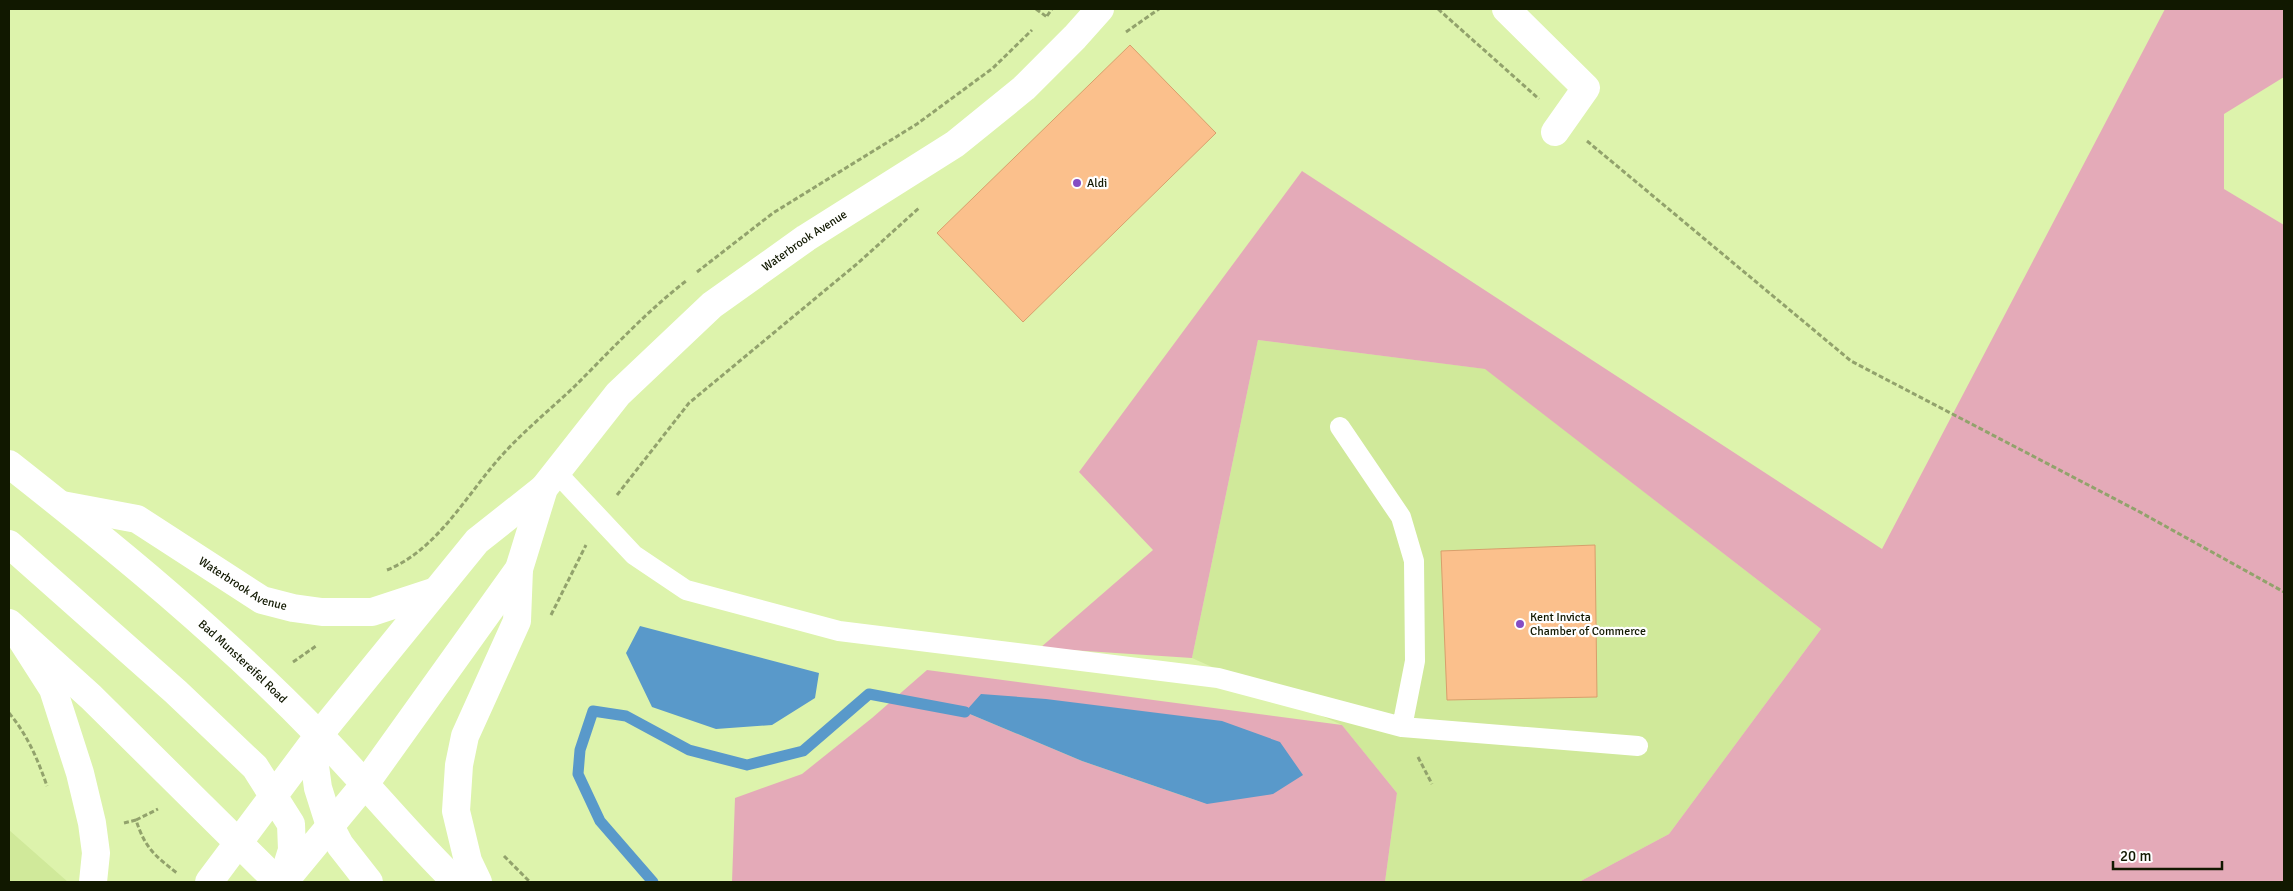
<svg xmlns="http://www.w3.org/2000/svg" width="2293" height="891" viewBox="0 0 2293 891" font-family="Signika,sans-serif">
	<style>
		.built { fill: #d0e99a }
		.green { fill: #e4aab8; fill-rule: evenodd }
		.water { fill: #5999ca }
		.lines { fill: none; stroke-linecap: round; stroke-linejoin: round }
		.stream { stroke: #5999ca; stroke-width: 11 }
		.building { fill: #fbc08c; stroke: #d89f6c }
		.path { stroke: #92a26c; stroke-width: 3; stroke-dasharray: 5 2.5; stroke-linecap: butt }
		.service { stroke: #fff; stroke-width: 20 }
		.minor { stroke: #fff; stroke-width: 28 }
		.tertiary { stroke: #fff; stroke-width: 28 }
		.trunk { stroke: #fff; stroke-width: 28 }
		.poi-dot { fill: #854dc4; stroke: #fff; stroke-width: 2 }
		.labels { text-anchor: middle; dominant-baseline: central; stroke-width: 4.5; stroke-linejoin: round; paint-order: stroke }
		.poi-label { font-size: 12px; fill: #111800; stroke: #fff; text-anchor: start }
		.street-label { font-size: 12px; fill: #111800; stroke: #fff }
	</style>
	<rect width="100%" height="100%" fill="#ddf3ac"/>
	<path class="built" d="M 1258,340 L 1486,369 L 1821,629 L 1669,834 L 1579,882 L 1385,882 L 1397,793 L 1342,725 L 1192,658 Z
		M 9,830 L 68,882 L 9,882 Z"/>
	<path class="green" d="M 2165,9 L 2284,9 L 2284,77 L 2224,114 L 2224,189 L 2284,225 L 2284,882 L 1579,882 L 1669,834 L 1821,629 L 1485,369 L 1258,340 L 1192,658 L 1040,648 L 1153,550 L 1079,472 L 1302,171 L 1882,549 Z
		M 927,670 L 1342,725 L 1397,793 L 1385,882 L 732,882 L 735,798 L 802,774 L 872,718 ZM 965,712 L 1207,804 L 1082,761 Z"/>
	<path class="water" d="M 640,626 L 819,673 L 815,698 L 772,725 L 716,729 L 652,707 L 626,653 Z
		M 981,694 L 1046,699 L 1222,721 L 1280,742 L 1303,775 L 1273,794 L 1207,804 L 1082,761 L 965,712 Z"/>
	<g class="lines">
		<path class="stream" d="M 653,882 L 600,821 L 578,774 L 580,750 L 593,711 L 626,716 L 689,750 L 747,765 L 803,751 L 869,694 L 965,712"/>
	</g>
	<path class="building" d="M 1130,45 L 1216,133 L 1023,322 L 937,233 Z
		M 1595,545 L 1597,697 L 1447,700 L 1441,551 Z"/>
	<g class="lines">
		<path class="path" d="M 1036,9 L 1047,17
			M 1438,9 L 1539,99
			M 1047,16 L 1052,9
			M 1126,32 L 1159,9
			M 1587,141 L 1851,361 L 2138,511 L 2284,592
			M 697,272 L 773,213 L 917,124 L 993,68 L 1032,30
			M 617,495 L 689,403 L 858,263 L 919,208
			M 387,570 C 439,549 467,493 504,453 C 526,429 552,408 576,385 C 612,349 646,312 686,281
			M 551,615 L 586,545
			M 293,662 L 316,646
			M 9,713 C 27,734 38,760 47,786
			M 1418,757 L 1432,784
			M 136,820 L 158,809
			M 124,823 L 136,820 C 145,848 155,856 177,873
			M 504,856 L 530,882"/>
		<path class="service" d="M 1340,427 L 1401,517 L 1414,561 L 1415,661 L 1402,727
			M 555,471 L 634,555 L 686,590 L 839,631 L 1218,678 L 1402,727 L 1638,746"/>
		<g class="minor">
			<path d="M 1506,9 L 1586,88 L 1555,132"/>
			<path id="s1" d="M 62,505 L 137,519 L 262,600 L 293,608 L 322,612 L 372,612 L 436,591"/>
			<path id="s2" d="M 365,784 L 519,569 L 544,488 L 618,394 L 712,305 L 806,238 L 955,144 L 1024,88 L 1075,37 L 1100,9"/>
			<path d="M 369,882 L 340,845 L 330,826 L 318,788 L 314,759 L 319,735 L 477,541 L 544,488"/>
			<path d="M 478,882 L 468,861 L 456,811 L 459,765 L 465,736 L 517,621 L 519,569"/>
		</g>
		<path class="tertiary" d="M 9,544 L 176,692 L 255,767 L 291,824 L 292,850 L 282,882
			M 21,639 L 53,689 L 80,773 L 92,823 L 96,853 L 93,882
			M 288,877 L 365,784
			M 209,882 L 319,735"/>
		<g class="trunk">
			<path id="s3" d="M 9,464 C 117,549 223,636 319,735 C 366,783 408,835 456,882"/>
			<path d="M 9,623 L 91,697 L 278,882"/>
		</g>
	</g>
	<g class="poi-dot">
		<circle cx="1077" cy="183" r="5"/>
		<circle cx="1520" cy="624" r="5"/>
	</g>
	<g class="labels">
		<g class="poi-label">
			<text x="1087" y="183">Aldi</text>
			<text x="1530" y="617">Kent Invicta<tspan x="1530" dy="14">Chamber of Commerce</tspan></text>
		</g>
		<g class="street-label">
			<text stroke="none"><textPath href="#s2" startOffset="711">Waterbrook Avenue</textPath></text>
			<text stroke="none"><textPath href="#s1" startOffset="201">Waterbrook Avenue</textPath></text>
			<text stroke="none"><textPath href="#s3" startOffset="306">Bad Munstereifel Road</textPath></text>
		</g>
	</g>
	<rect width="2293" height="891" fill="none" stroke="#111800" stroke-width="20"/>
	<path d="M2113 861v8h109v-8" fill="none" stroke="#111800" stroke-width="2.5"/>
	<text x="2120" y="861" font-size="15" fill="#111800" stroke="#ffffff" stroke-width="4" paint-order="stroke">20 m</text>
</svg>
